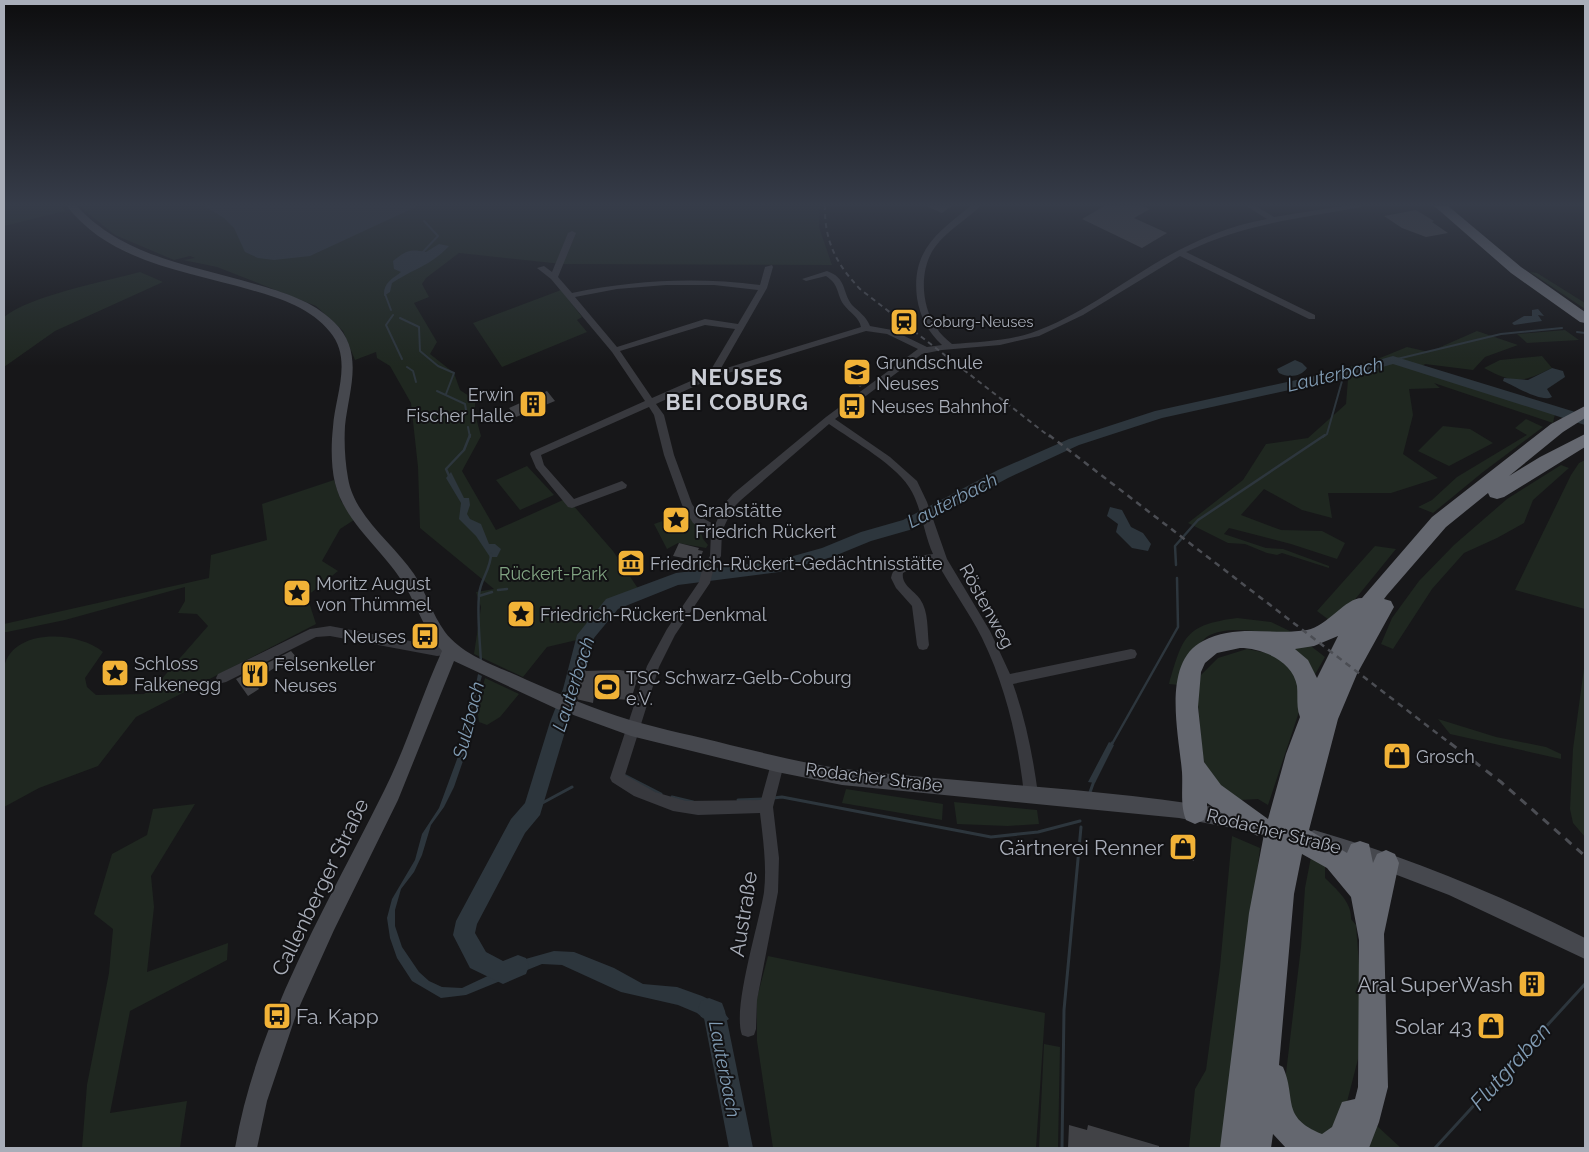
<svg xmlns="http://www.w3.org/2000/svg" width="1589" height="1152" viewBox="0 0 1589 1152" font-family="Raleway,sans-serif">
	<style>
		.green { fill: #1f2720 }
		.water { fill: #2d363d }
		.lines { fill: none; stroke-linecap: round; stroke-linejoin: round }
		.stream-far2 { stroke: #2d363d; stroke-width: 2 }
		.stream-far1 { stroke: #2d363d; stroke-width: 2.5 }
		.stream { stroke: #2d363d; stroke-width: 3 }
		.river { fill: #2d363d; fill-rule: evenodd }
		.building { fill: #414246 }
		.street { fill: #38393e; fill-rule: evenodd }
		.secondary { fill: #46484e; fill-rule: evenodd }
		.highway { fill: #64676f; fill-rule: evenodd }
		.rail-far2 { stroke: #4b4d53; stroke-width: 2; stroke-dasharray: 5 4; stroke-linecap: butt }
		.rail-far1 { stroke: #4b4d53; stroke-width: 2.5; stroke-dasharray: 6 5; stroke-linecap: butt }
		.rail { stroke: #4b4d53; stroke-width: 3; stroke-dasharray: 8 7; stroke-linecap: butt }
		.labels { text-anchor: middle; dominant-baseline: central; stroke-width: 4; stroke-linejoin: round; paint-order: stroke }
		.far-poi-label { font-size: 15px; fill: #a9aeb9; stroke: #121214; text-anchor: start }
		.poi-label { font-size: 18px; fill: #a9aeb9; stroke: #121214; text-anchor: start }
		.park-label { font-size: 18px; fill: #80a482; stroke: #121214 }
		.street-label { font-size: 18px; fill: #a9aeb9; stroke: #121214 }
		.water-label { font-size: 19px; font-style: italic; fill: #819cb4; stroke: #121214 }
		.near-poi-label { font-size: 21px; fill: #a9aeb9; stroke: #121214; text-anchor: end }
		.near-street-label { font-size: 21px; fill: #a9aeb9; stroke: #121214 }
		.district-label { font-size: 22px; font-weight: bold; letter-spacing: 1px; fill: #cacdd5; stroke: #121214 }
		.near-water-label { font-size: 22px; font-style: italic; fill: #819cb4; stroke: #121214 }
	</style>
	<rect width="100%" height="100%" fill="#171719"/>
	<path class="green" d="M 4,205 L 61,205 L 65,211 L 4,226 Z
		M 82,205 L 820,205 L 819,227 L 832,265 L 562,264 L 459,253 L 426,278 L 422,284 L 429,297 L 414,303 L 437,342 L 430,354 L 454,373 L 460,390 L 475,400 L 475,414 L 481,436 L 462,471 L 496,530 L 563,500 L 572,504 L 613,551 L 639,590 L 606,604 L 581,639 L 547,647 L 523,677 L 474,654 L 481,607 L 476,592 L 494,589 L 420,528 L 418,467 L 411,403 L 390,366 L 377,358 L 376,352 L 355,360 L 343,331 L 316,306 L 217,267 L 183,260 L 195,258 L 190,256 L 174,260 L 115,235 L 84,210 Z
		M 140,272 L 163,282 L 55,331 L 4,367 L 4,317 C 29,296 106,281 140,272 Z
		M 1530,272 L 1537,273 L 1585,303 L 1585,309 Z
		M 561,290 L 582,317 L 577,320 L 587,332 L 502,367 L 473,323 Z
		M 1565,330 L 1579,340 L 1527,343 L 1517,334 Z
		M 1477,331 L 1518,345 L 1485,357 L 1473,370 L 1425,364 L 1421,367 L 1467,386 L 1556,409 L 1553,423 L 1434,383 L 1440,388 L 1409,389 L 1413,415 L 1403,454 L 1438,478 L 1391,493 L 1328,493 L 1332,518 L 1302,510 L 1264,489 L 1241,515 L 1281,530 L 1322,531 L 1345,543 L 1337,559 L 1291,544 L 1229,528 L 1224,534 L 1266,548 L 1283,549 L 1329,566 L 1329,568 L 1282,553 L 1277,555 L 1267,553 L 1245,544 L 1228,543 L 1188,523 L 1243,480 L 1266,444 L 1308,438 L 1346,404 L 1349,367 L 1375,360 L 1407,347 L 1429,352 Z
		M 1542,356 L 1552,368 C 1522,383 1514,384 1484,368 L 1500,360 Z
		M 1526,419 L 1543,427 L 1483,472 L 1433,513 L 1418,507 L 1432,500 L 1457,477 L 1527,435 L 1515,428 Z
		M 1443,426 L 1470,429 L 1493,443 L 1449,466 L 1418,451 Z
		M 1585,460 L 1585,609 L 1515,590 L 1571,475 L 1579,463 Z
		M 1561,465 L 1569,468 L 1533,500 L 1524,523 L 1497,538 L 1464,553 L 1432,589 L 1393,649 L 1381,644 L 1392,618 L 1419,581 L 1454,545 L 1507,499 Z
		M 527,466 L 554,495 L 520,510 L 496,480 Z
		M 334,480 L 341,501 L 354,520 L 340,529 L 322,561 L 338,571 L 307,596 L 316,624 L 136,717 L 98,766 L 39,788 L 4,807 L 4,668 C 11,628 77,630 103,652 L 85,678 L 87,687 L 96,695 L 144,694 L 159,682 L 208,626 L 197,614 L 178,613 L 185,601 L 185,587 L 65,620 L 7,632 L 4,632 L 4,624 L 209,578 L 211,555 L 267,540 L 262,504 Z
		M 688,512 L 700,528 L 703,539 L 708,545 L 706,548 L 678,543 L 667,549 L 654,524 Z
		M 1375,546 L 1396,549 L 1348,608 L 1329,620 L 1317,611 Z
		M 1237,618 L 1271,622 L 1294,633 C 1267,635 1235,624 1210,635 C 1205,637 1200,644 1196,648 C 1184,660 1181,669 1179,685 L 1169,684 C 1183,636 1185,625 1237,618 Z
		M 1307,643 L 1325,657 L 1313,678 L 1291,652 L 1295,646 Z
		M 1247,649 L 1277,655 L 1300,670 L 1302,703 L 1268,805 L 1258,799 L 1240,800 L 1220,787 L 1207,774 L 1203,757 L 1197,695 L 1201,675 L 1218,658 Z
		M 1585,661 L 1585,837 L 1573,823 L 1570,809 L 1573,749 Z
		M 485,678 L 519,694 L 500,717 L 487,725 L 479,722 L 477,708 Z
		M 1438,719 L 1496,737 L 1546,747 L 1561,754 L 1561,759 L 1450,734 Z
		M 846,789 L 943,804 L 942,820 L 842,803 Z
		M 954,802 L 1037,810 L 1039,824 L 1008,826 L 957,824 Z
		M 195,804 L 151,876 L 154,907 L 147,972 L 228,943 L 227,960 L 130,1011 L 110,1113 L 187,1101 L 180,1148 L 82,1148 L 87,1085 L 109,973 L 113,929 L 94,914 L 112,854 L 147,835 L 153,809 Z
		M 1232,836 L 1260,848 L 1234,1068 L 1228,1148 L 1189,1148 L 1195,1089 L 1206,1070 L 1220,967 Z
		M 1311,857 L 1325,865 L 1325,878 C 1336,889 1352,902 1351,919 L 1356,925 L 1360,977 L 1359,1055 L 1339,1133 L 1328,1135 L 1310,1133 L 1291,1114 L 1284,1090 L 1301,947 L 1305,888 Z
		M 768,956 L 1045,1013 L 1036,1148 L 773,1148 L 757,1041 L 757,998 Z
		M 1044,1044 L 1060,1047 L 1058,1148 L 1039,1148 Z
		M 1376,1125 L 1401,1148 L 1368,1148 Z"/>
	<path class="water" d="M 203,205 L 420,205 L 310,256 L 274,260 L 258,258 L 245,252 L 234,228 L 224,218 Z
		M 439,244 L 449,246 C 432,265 411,270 392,283 L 390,292 L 384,296 C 383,283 392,279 401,272 L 394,269 L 393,261 C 407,250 410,249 426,252 Z
		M 1538,309 L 1544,316 L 1538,315 L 1542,321 L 1514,325 L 1512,323 L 1524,316 L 1532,316 L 1532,310 Z
		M 1295,360 L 1302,363 L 1307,368 C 1301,377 1288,378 1279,373 L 1277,369 Z
		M 1552,368 L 1563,371 L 1565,377 L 1547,389 L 1552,397 C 1541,403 1515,386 1503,381 L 1504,378 L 1528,380 Z
		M 451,472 L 464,498 L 469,498 L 470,505 L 467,514 L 470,519 L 481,524 L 489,544 L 495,544 L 501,549 L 497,557 L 490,557 L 476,536 L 459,519 L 461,503 L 446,478 Z
		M 1110,507 L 1122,510 L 1131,527 L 1143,533 L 1151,544 L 1148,551 L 1132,548 L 1116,532 L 1118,524 L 1107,516 Z
		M 478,674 L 482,676 L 470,716 L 472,735 L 454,787 L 444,807 L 431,825 L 422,855 L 414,872 L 401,889 L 395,910 L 395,926 L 402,947 L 419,972 L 429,981 L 442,987 L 462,988 L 522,960 L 554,951 L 574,952 L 614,968 L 643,984 L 677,987 L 702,996 L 717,1003 L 729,1019 L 715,1028 L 697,1013 L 678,1005 L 621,992 L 562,965 L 542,964 L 466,995 L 441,998 L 412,981 L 397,958 L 390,938 L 387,918 L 392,899 L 415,860 L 422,834 L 439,808 L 463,743 L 469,703 L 474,694 Z
		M 1109,742 L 1114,745 L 1095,783 L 1088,782 Z"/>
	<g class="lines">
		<path class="stream-far2" d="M 421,254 L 438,236 L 424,221
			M 385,294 L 391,310
			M 393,315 L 386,325 L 402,359
			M 400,318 L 419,327 L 420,351 L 438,366 L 454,373 L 446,394
			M 1577,332 L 1585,333
			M 1393,360 L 1501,334 L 1562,328
			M 407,367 L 413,371 L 416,382
			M 437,391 L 465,404 L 466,410 L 460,419
			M 468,427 L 470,437
			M 1323,437 L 1327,434 L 1344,374"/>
		<path class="stream-far1" d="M 450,478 L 446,469 L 464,450 L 470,435
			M 1176,565 L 1175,546 L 1198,520 L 1325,435
			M 498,590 L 507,589
			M 479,596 L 492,592
			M 481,663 C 480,641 477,617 479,595 C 480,580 491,569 491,554
			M 1112,744 L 1178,627 L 1177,578"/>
		<path class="stream" d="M 1111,745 L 1112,743
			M 624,775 L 661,794
			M 1089,795 L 1094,781
			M 672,797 L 693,802
			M 773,798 L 782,797 L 991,837 L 1038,832 L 1080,821
			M 738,800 L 763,799
			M 533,808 L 572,787
			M 1062,1148 L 1064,1010 L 1081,827
			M 1435,1148 L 1585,984"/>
		<path class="river" d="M 1393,356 L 1585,415 L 1585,425 L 1393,364 L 1344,378 L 1162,418 L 1079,445 L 1008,478 L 913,529 L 871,541 L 832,557 L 779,572 L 678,585 L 618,609 L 594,638 L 581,689 L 568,722 L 540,815 L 525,833 L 477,924 L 475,933 L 486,952 L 503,961 L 518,955 L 526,958 L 529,966 L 526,974 L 503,984 L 470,968 L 453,935 L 456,921 L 511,819 L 525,803 L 550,722 L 563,689 L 577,635 L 606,599 L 676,573 L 779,560 L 822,548 L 861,532 L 903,520 L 998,470 L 1069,439 L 1155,411 L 1342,370 Z
			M 709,998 L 722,1003 L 725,1011 L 753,1148 L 729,1148 L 704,1018 L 701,1017 L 698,1009 L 701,1001 Z"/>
	</g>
	<path class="building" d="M 924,205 L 953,205 L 942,213 Z
		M 1106,205 L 1139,205 L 1150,209 L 1134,218 L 1167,233 L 1142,248 L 1082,219 Z
		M 1416,210 L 1434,221 L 1432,222 L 1448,233 L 1426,237 L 1402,228 L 1384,216 Z
		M 852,360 L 869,369 L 862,374 L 869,377 L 866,380 L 869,381 L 860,387 L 845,376 L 853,370 L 845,365 Z
		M 547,391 L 555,401 L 516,417 L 509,408 Z
		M 679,543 L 699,548 L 698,550 L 703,551 L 700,559 L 695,558 L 694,560 L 673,556 Z
		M 291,651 L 297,658 L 282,668 L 279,665 L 254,681 L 259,689 L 248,696 L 236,679 Z
		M 619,670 L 639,673 L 631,700 L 615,699 L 617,694 L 594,695 L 593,703 L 576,699 L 580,680 L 585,671 Z
		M 1171,834 L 1194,840 L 1194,861 L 1171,854 Z
		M 1069,1125 L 1087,1130 L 1088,1125 L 1159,1146 L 1159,1148 L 1068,1148 Z"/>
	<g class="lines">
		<path class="street" d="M 972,205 L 981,205 C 967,220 947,230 935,247 C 919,269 921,305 936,327 C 940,334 946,339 952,344 C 978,342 1006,341 1031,333 C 1078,317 1118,285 1161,260 C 1194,241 1228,226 1267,219 L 1245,205 L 1254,205 L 1274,217 L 1349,205 L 1365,205 L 1361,207 C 1297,219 1246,223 1186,252 L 1315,315 L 1315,319 L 1309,319 L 1180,256 L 1083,315 L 1039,336 L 1000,345 L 942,350 L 922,354 L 835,419 L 890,457 L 917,481 L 927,502 L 947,559 L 990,631 L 1010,674 L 1131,649 L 1135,650 L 1137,654 L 1135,658 L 1131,659 L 1013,684 C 1026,720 1033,757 1038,794 L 1036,798 L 1031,800 L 1026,798 L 1024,794 C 1018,740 1006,687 982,638 C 969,612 951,588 937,562 L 914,567 L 903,573 C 901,585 914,590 920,599 C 929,612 927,630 929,645 L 927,649 L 923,650 L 919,649 L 917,645 L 912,606 L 896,588 L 891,578 C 895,559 917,556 933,554 C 924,534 922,511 912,492 C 899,466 853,441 829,424 L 741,500 L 733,508 L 722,531 L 721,556 L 714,567 L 710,583 L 675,635 L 659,667 L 625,775 L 655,792 L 686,801 L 761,800 L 772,760 L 777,758 L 782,760 L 784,764 L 773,807 L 779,858 L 778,892 L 757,1000 L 756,1029 L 754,1035 L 748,1037 L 742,1035 C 732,1009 759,924 764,892 C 767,866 763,839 760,813 L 698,815 L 673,811 L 634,796 L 612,782 L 610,778 L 647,666 L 667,629 L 699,582 L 703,566 L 710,556 L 711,533 L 693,523 L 682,505 L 664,455 L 654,415 L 649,407 L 541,455 L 544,465 L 574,499 L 622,481 L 627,485 L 626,488 L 572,508 L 568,507 L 536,468 L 530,454 L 531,452 L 645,401 L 612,352 L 551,279 L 537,268 L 544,266 L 552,272 L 568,233 L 572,231 L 576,233 L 558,277 L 572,293 C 634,280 696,277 760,285 L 765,267 L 772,265 L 773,267 L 767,288 L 720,370 L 861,327 C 859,317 850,313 844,305 C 836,294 840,285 826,276 L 806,281 L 802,279 L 827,271 C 847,278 842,292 852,305 C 859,312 866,316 870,326 L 892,330 L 927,347 L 942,345 C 928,332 920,317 917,298 C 911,250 938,232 972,205 ZM 666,285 L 714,285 L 758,290 L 738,324 L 705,319 L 617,347 L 575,297 L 617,289 ZM 705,325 L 735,329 L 709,373 L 652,398 L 620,351 ZM 866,331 L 887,334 L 918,349 L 826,417 L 733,494 L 725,503 L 715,525 L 701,517 L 692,504 L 674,455 L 664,415 L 656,404 L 715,377 Z
			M 330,626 L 437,646 L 455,646 L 457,650 L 455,654 L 437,656 L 330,636 L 316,637 L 226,682 L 222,683 L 218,682 L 216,678 L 218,674 L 310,629 Z"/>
		<path class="secondary" d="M 66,205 L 76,205 C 123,257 191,265 255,284 C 283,292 313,301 334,322 C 365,352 349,389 345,426 C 344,443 345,461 348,478 C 354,516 393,543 414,574 C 426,592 432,614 445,632 C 464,657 500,667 527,680 C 561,695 594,709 630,720 C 663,730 697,736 730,745 C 768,754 807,764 845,769 C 979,785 1115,788 1248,813 L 1255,816 L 1257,822 L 1255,828 L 1248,831 L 1179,818 L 842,785 L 777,772 L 631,736 L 557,709 L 454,661 L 398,800 L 334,930 L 297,1012 L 267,1101 L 257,1148 L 235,1148 C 257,1020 327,906 384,791 C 407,745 421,697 442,651 C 425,632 418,608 405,586 C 385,551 345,524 335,483 C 331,466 331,445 333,427 C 335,396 353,359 330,332 C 311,308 279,298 251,290 C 187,271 110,263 66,205 Z
			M 1314,830 C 1408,857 1498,894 1585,938 L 1585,959 L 1449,895 L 1384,870 L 1307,845 L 1305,839 L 1307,833 Z"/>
		<path class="highway" d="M 1433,205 L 1447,205 L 1521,267 L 1585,312 L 1585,323 L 1580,322 L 1511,273 Z
			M 1585,406 L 1585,418 L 1563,432 L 1509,476 L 1540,457 L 1585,434 L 1585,447 L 1504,497 L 1497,499 L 1490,497 L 1488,493 L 1446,527 L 1387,595 L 1384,599 L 1391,601 L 1394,607 L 1357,674 L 1338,719 L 1309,830 L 1347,853 L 1351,844 L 1360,841 L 1369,844 L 1373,863 L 1377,854 L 1386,850 L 1395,854 L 1399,863 L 1384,934 L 1388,1087 L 1379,1122 L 1369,1148 L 1286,1148 L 1273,1134 L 1271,1148 L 1220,1148 L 1249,913 L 1264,834 L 1258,836 L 1249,832 L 1207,803 L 1207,812 L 1204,820 L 1195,824 L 1186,820 C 1180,805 1183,788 1182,772 C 1179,735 1161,662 1203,641 C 1236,623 1273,636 1307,630 C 1328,626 1345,598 1362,598 L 1432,517 L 1551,424 ZM 1338,636 L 1317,678 L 1308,660 L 1295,649 L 1314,646 ZM 1240,648 C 1262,648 1293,661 1297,686 C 1298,696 1296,707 1300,717 L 1286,754 L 1268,819 L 1221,785 L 1204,762 L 1198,707 L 1201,672 L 1205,663 L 1217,653 ZM 1302,854 L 1327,868 L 1351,897 L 1359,940 L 1358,1087 L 1355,1099 L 1342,1102 L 1332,1127 L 1322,1134 C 1280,1117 1297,1099 1283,1067 L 1279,1065 L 1294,894 Z"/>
		<path class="rail-far2" d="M 825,205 C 824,240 836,264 860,289 L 1050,437"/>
		<path class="rail-far1" d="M 1049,435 L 1451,744"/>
		<path class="rail" d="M 1450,743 L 1501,782 L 1585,856"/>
	</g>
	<linearGradient id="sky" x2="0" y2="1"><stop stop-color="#0d0d0e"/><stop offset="0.56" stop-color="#363c49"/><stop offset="1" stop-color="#363c49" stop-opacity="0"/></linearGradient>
	<rect width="1589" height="366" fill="url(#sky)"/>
	<defs>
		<symbol id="station-square" viewBox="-11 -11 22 22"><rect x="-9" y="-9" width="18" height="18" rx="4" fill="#f1b237" stroke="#121214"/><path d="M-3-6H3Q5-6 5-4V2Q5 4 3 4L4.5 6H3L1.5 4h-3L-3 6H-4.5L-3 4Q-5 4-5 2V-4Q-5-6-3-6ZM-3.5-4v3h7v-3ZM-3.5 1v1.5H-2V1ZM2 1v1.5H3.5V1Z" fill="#111"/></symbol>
		<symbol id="school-square" viewBox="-11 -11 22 22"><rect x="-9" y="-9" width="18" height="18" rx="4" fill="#f1b237" stroke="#121214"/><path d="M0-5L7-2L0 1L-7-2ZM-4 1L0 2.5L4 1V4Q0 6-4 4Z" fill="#111"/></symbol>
		<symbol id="building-square" viewBox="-11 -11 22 22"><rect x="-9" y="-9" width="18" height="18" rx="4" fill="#f1b237" stroke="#121214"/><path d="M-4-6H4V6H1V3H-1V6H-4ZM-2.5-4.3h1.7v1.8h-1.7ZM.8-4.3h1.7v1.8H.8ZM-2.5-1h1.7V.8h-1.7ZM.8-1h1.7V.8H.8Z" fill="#111"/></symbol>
		<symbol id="bus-square" viewBox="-11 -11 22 22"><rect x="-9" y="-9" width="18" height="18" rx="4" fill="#f1b237" stroke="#121214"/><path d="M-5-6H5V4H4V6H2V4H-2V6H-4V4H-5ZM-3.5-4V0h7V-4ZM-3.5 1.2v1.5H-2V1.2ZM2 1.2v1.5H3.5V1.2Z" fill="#111"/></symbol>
		<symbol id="sight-square" viewBox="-11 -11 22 22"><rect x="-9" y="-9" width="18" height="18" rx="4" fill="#f1b237" stroke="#121214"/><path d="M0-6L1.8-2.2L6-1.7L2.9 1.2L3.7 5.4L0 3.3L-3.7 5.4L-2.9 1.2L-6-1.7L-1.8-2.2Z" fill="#111"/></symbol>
		<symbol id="museum-square" viewBox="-11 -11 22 22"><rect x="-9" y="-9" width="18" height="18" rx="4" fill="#f1b237" stroke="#121214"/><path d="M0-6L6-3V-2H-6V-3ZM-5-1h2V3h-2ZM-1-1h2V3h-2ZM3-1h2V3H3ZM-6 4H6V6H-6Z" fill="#111"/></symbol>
		<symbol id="restaurant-square" viewBox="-11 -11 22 22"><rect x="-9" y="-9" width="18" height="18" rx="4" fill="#f1b237" stroke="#121214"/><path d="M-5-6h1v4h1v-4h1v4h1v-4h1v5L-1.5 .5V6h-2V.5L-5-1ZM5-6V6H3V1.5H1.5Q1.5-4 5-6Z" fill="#111"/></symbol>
		<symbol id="stadium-square" viewBox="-11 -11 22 22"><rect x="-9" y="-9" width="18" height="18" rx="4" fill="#f1b237" stroke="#121214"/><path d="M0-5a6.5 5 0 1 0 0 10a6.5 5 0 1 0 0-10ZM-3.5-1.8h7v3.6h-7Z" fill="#111"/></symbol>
		<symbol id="shop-square" viewBox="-11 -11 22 22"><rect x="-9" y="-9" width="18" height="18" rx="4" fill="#f1b237" stroke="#121214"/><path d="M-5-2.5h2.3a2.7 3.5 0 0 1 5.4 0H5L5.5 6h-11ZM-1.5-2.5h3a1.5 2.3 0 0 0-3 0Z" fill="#111"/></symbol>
	</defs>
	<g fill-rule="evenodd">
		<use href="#station-square" x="888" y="306" width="32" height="32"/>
		<use href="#school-square" x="841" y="356" width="32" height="32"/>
		<use href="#building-square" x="517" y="388" width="32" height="32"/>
		<use href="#bus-square" x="836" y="390" width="32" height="32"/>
		<use href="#sight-square" x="660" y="504" width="32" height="32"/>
		<use href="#museum-square" x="615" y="547" width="32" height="32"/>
		<use href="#sight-square" x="281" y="577" width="32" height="32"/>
		<use href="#sight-square" x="505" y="598" width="32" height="32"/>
		<use href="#bus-square" x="409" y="620" width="32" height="32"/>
		<use href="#sight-square" x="99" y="657" width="32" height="32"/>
		<use href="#restaurant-square" x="239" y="658" width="32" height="32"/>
		<use href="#stadium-square" x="591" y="671" width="32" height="32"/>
		<use href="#shop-square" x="1381" y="740" width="32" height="32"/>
		<use href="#shop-square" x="1167" y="831" width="32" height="32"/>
		<use href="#building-square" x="1516" y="968" width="32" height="32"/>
		<use href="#bus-square" x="261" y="1000" width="32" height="32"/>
		<use href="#shop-square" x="1475" y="1010" width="32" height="32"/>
	</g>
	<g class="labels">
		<g class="far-poi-label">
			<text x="923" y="322">Coburg-Neuses</text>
		</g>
		<g class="poi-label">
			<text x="876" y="362">Grundschule<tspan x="876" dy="21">Neuses</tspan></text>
			<text x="514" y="394" text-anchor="end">Erwin<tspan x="514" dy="21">Fischer Halle</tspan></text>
			<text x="871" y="406">Neuses Bahnhof</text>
			<text x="695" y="510">Grabstätte<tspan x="695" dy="21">Friedrich Rückert</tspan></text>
			<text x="650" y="563">Friedrich-Rückert-Gedächtnisstätte</text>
			<text x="316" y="583">Moritz August<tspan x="316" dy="21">von Thümmel</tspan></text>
			<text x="540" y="614">Friedrich-Rückert-Denkmal</text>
			<text x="406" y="636" text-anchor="end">Neuses</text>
			<text x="134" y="663">Schloss<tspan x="134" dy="21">Falkenegg</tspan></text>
			<text x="274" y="664">Felsenkeller<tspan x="274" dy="21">Neuses</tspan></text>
			<text x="626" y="677">TSC Schwarz-Gelb-Coburg<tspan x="626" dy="21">e.V.</tspan></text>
			<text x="1416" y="756">Grosch</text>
		</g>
		<g class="park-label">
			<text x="553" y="573">Rückert-Park</text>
		</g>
		<g class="street-label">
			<text transform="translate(987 606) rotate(61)">Röstenweg</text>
			<text transform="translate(874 777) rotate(7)">Rodacher Straße</text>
			<text transform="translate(1274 831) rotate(14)">Rodacher Straße</text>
		</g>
		<g class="water-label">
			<text transform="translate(1335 374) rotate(-13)">Lauterbach</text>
			<text transform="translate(952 500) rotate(-27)">Lauterbach</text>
			<text transform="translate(573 684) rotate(-72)">Lauterbach</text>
			<text transform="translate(468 720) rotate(-76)">Sulzbach</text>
			<text transform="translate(725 1069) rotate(79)">Lauterbach</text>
		</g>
		<g class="near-poi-label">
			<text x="1164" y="847">Gärtnerei Renner</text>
			<text x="1513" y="984">Aral SuperWash</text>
			<text x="296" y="1016" text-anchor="start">Fa. Kapp</text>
			<text x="1472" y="1026">Solar 43</text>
		</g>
		<g class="near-street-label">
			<text transform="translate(320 887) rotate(-64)">Callenberger Straße</text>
			<text transform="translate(743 914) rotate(-81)">Austraße</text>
		</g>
		<g class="district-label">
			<text x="737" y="377">NEUSES<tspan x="737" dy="25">BEI COBURG</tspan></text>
		</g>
		<g class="near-water-label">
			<text transform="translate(1510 1066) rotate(-48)">Flutgraben</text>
		</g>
	</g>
	<rect width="1589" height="1152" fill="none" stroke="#a9aeb9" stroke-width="10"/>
</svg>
